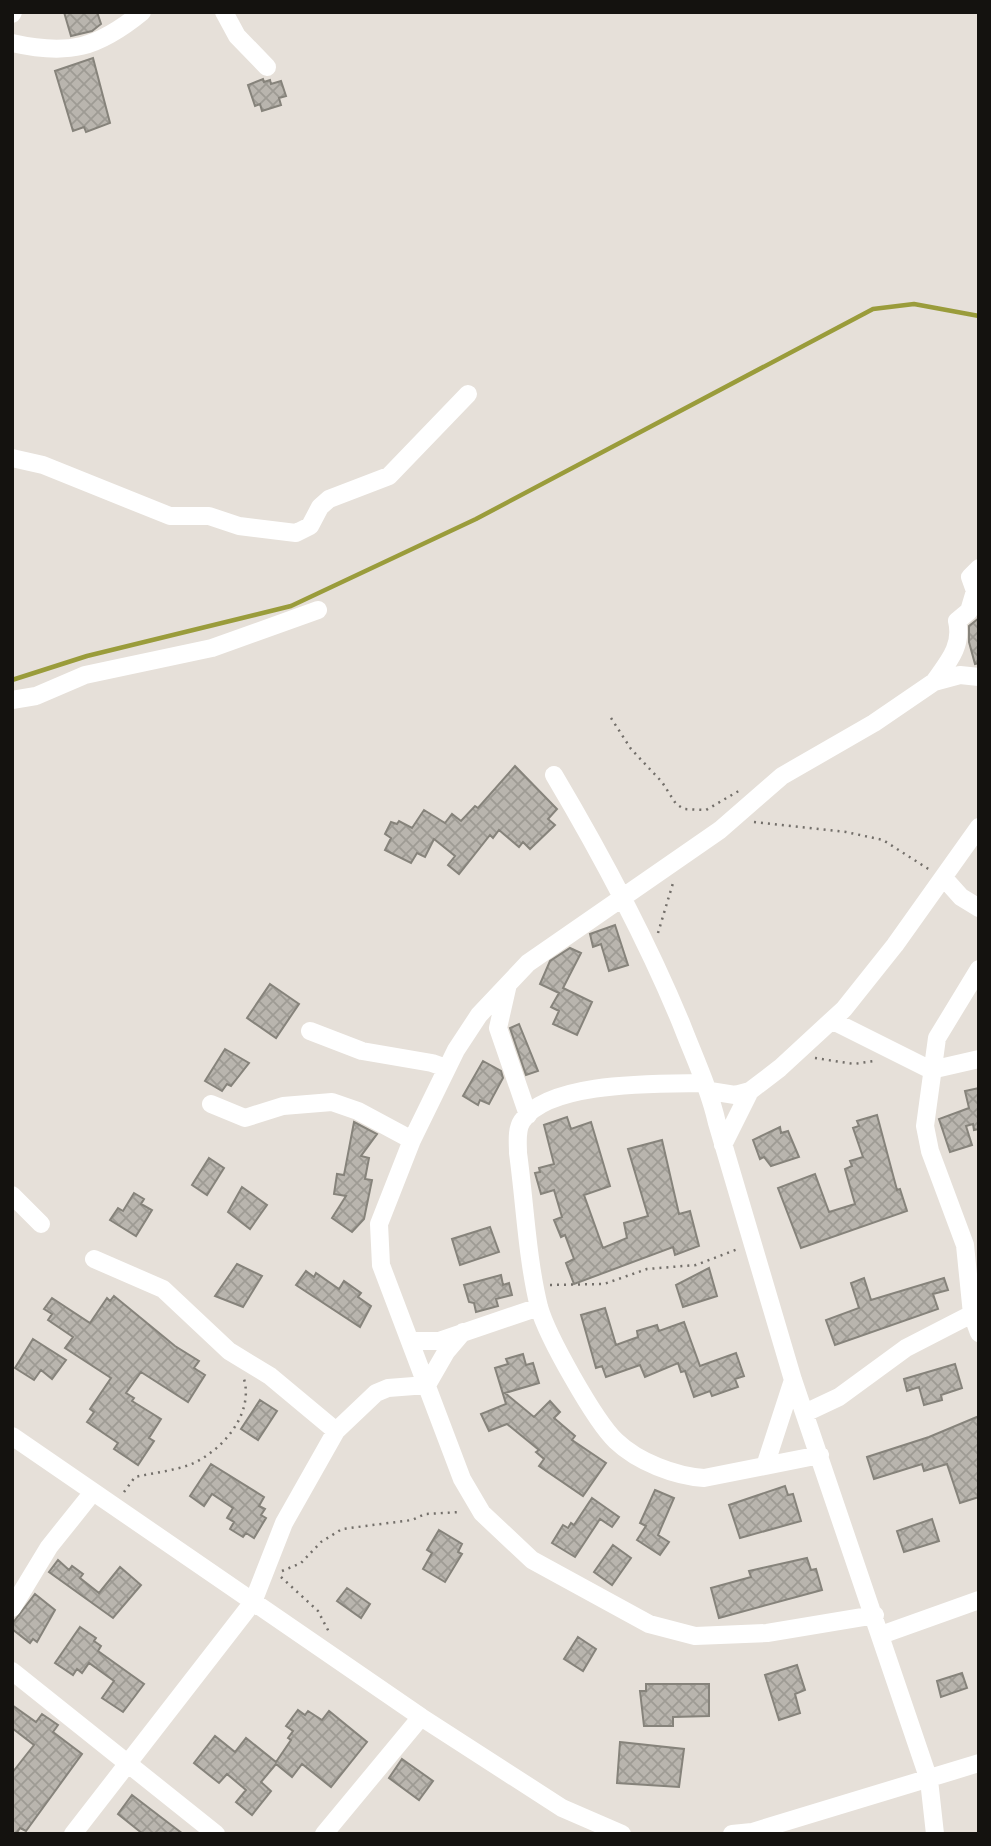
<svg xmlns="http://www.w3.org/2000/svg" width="991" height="1846" viewBox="0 0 991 1846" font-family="Raleway,sans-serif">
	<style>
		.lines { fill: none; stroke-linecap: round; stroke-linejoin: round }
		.stream { stroke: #9a9c3b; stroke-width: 4.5 }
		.building { fill: url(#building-cross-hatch); stroke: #86837b; stroke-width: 2 }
		.path { stroke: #736f6a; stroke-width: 2.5; stroke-dasharray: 2 5; stroke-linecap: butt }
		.minor { stroke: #fff; stroke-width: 18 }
	</style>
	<defs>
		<pattern id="building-cross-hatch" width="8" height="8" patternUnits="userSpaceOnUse" patternTransform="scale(1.75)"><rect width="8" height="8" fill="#b9b5ae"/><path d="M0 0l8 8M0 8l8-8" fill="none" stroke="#9e9b94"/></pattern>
	</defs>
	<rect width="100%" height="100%" fill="#e6e0d9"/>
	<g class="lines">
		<path class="stream" d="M 12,680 L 87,656 L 291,606 L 476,519 L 873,309 L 914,304 L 979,316"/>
	</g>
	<path class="building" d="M 64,12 L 97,12 L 101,24 L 92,31 L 71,36 Z
		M 93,58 L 110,123 L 86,132 L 84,127 L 73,131 L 55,71 Z
		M 263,79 L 264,82 L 270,80 L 271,84 L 281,81 L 286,96 L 279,98 L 281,105 L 262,111 L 260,104 L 255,106 L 248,85 Z
		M 979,618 L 979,663 L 975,664 L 969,642 L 969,626 Z
		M 515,766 L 557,809 L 548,819 L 555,825 L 530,849 L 523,842 L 519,847 L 499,830 L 493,838 L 490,835 L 459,874 L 448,865 L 455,856 L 434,839 L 425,857 L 417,853 L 411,863 L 385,850 L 391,838 L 385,834 L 391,822 L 397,824 L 399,821 L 412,828 L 424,810 L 445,823 L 452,814 L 461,821 L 475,806 L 478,808 Z
		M 615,925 L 628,965 L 609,971 L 601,944 L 593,947 L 590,934 Z
		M 570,948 L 581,953 L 563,988 L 592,1002 L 577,1035 L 553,1024 L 559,1011 L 551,1007 L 559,993 L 540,984 L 550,961 Z
		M 270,984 L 299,1004 L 276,1038 L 247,1018 Z
		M 519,1024 L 538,1071 L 526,1075 L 510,1028 Z
		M 225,1049 L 249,1063 L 231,1086 L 227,1084 L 222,1091 L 205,1081 Z
		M 483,1061 L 501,1071 L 503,1078 L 489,1104 L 480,1100 L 478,1105 L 463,1096 Z
		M 979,1088 L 979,1129 L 974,1130 L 973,1124 L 966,1126 L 972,1145 L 950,1152 L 939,1119 L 969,1108 L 965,1091 Z
		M 877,1115 L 897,1190 L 900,1189 L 907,1211 L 801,1248 L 778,1188 L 815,1174 L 829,1212 L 855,1204 L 845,1169 L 852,1166 L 850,1161 L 863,1157 L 853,1128 L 859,1126 L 857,1121 Z
		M 567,1117 L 571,1129 L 591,1122 L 610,1186 L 584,1195 L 603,1248 L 627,1238 L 624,1223 L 648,1216 L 628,1149 L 662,1140 L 679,1214 L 690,1211 L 699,1246 L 675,1255 L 673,1247 L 574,1284 L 566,1263 L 574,1259 L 565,1235 L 561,1237 L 554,1220 L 562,1217 L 554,1190 L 541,1194 L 535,1173 L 540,1172 L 539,1168 L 554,1164 L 544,1125 Z
		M 354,1122 L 377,1134 L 361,1156 L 369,1158 L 365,1179 L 372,1180 L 364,1219 L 352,1232 L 332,1218 L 346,1196 L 334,1194 L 337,1174 L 344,1175 Z
		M 780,1127 L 781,1133 L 788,1131 L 799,1157 L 771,1166 L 764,1157 L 760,1159 L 753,1140 Z
		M 209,1158 L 224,1168 L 207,1195 L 192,1185 Z
		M 242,1187 L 267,1205 L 250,1229 L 228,1212 Z
		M 134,1193 L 144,1199 L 141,1204 L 152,1210 L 136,1236 L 110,1220 L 118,1208 L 123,1211 Z
		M 490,1227 L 499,1252 L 460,1265 L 452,1239 Z
		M 237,1264 L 262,1276 L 243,1307 L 215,1296 Z
		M 709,1268 L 717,1296 L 683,1307 L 676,1285 Z
		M 306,1271 L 314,1277 L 316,1273 L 339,1289 L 344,1281 L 361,1293 L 358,1297 L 371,1306 L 360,1327 L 296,1285 Z
		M 501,1275 L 503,1285 L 509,1283 L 512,1295 L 496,1299 L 498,1306 L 476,1312 L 474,1303 L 469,1302 L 464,1285 Z
		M 864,1278 L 871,1300 L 944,1278 L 948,1290 L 933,1294 L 938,1309 L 835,1345 L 826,1320 L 859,1308 L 851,1283 Z
		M 114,1296 L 175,1346 L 199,1361 L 194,1368 L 205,1375 L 188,1402 L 141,1372 L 126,1393 L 134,1398 L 132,1401 L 161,1419 L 149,1438 L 154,1441 L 138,1465 L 114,1449 L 118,1443 L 87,1422 L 94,1412 L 90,1409 L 111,1378 L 65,1348 L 73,1337 L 48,1320 L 52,1314 L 44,1309 L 52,1298 L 90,1323 L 107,1298 L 110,1301 Z
		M 605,1308 L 616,1345 L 638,1337 L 637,1331 L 657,1325 L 659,1331 L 684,1322 L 700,1366 L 736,1353 L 744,1376 L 735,1379 L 738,1387 L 712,1396 L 710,1391 L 694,1397 L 685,1371 L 681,1372 L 678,1363 L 645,1377 L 640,1365 L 606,1377 L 602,1366 L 596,1368 L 581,1315 Z
		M 33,1339 L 66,1360 L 52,1379 L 41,1370 L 34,1380 L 15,1368 Z
		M 523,1354 L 526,1365 L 533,1363 L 539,1383 L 505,1393 L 534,1417 L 550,1401 L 560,1412 L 554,1418 L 575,1436 L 572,1440 L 606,1463 L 583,1496 L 539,1466 L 544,1459 L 536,1452 L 539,1450 L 507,1424 L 489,1431 L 481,1414 L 506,1404 L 495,1368 L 508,1364 L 506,1359 Z
		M 955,1364 L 962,1388 L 941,1395 L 942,1400 L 924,1405 L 919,1387 L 907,1391 L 904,1379 Z
		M 260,1400 L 277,1411 L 258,1440 L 241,1429 Z
		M 979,1416 L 979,1497 L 960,1503 L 947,1464 L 924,1471 L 922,1464 L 874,1479 L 867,1457 L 929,1437 Z
		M 211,1464 L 264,1497 L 259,1506 L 265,1509 L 261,1515 L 266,1518 L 254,1538 L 246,1533 L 243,1537 L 230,1529 L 234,1522 L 227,1518 L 233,1508 L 212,1494 L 204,1506 L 190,1496 Z
		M 785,1486 L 788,1495 L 793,1494 L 801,1521 L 740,1538 L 729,1505 Z
		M 655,1490 L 674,1498 L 658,1535 L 669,1542 L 660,1555 L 637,1540 L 646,1526 L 640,1523 Z
		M 592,1498 L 619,1517 L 612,1527 L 600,1519 L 575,1557 L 552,1543 L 563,1525 L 568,1528 L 571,1523 L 574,1525 Z
		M 932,1519 L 939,1541 L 904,1552 L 897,1531 Z
		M 439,1530 L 462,1544 L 458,1552 L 462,1554 L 445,1582 L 423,1569 L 432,1553 L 427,1550 Z
		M 613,1545 L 631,1558 L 612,1585 L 594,1572 Z
		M 807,1558 L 811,1570 L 816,1569 L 822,1590 L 719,1618 L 711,1588 L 751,1577 L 749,1571 Z
		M 58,1560 L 69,1570 L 72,1566 L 83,1574 L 80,1578 L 99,1593 L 120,1567 L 141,1585 L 113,1618 L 49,1572 Z
		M 347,1588 L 370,1604 L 361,1618 L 337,1601 Z
		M 35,1594 L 55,1610 L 37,1642 L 33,1639 L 30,1643 L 12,1629 L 12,1624 Z
		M 80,1627 L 96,1638 L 94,1641 L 101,1646 L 98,1651 L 144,1684 L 123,1712 L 102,1698 L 114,1681 L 89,1663 L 82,1673 L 77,1669 L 73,1675 L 55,1663 Z
		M 578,1637 L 596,1649 L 583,1671 L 564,1659 Z
		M 797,1665 L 805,1690 L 795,1694 L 800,1713 L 779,1720 L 765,1675 Z
		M 962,1673 L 967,1688 L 941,1697 L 937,1681 Z
		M 646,1684 L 709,1684 L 709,1716 L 673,1717 L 673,1726 L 644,1726 L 640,1691 L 646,1691 Z
		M 12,1705 L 36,1722 L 42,1714 L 58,1725 L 53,1732 L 82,1754 L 26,1831 L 20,1828 L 16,1834 L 12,1834 L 12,1773 L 34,1745 L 12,1728 Z
		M 298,1710 L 305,1715 L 308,1711 L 322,1720 L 329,1711 L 367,1742 L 331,1787 L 302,1764 L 292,1777 L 276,1764 L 261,1782 L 271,1791 L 252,1815 L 236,1802 L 246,1790 L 227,1774 L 219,1783 L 194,1763 L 215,1736 L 235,1752 L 246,1738 L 276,1762 L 291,1740 L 288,1738 L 293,1731 L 286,1726 Z
		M 620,1742 L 684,1749 L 679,1787 L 617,1783 Z
		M 402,1759 L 433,1781 L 419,1800 L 389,1778 Z
		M 132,1795 L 162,1818 L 183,1834 L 143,1834 L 118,1814 Z"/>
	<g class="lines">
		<path class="path" d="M 12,129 L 12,149
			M 611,718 L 631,749 L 662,782 L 676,804 L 684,809 L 706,810 L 742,789
			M 754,822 L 846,832 L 883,840 L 930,870
			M 658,933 L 673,883
			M 815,1058 L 854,1064 L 874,1061
			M 550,1285 L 604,1284 L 647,1269 L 696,1265 L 738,1249
			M 124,1492 L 135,1477 C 153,1473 172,1471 189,1465 C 222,1452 254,1414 244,1379
			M 282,1571 L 301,1563 L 321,1542 L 342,1529 L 412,1520 L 425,1514 L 461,1512
			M 281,1577 L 318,1611 L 329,1632"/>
		<path class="minor" d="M 224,12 L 237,36 L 267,67
			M 12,14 L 13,12
			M 12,43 C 69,56 98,48 142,12
			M 12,458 L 43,465 L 170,516 L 209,516 L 239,526 L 296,533 L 310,526 L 320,507 L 329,499 L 389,476 L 468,394
			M 934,682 C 948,662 963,646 957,621 L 969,611 L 975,591 L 970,577 L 979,568
			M 12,700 L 36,696 L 85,675 L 212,648 L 318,610
			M 554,775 C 602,856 645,936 681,1023 C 694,1057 709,1088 717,1123 L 793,1380 L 929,1780 L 935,1834
			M 944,878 L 961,897 L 979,908
			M 979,969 L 937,1038 L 925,1126 L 930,1151 L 965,1245 L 972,1314 L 979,1333
			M 508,984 L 498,1028 L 528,1115
			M 833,1021 L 931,1070 L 979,1059
			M 310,1031 L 362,1051 L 432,1063 L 446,1068
			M 705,1083 C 661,1084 549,1080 522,1121 C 516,1130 518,1143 518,1153 C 525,1204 527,1258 539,1307 C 547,1336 595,1421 616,1441 C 638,1462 675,1476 704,1478 L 820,1455
			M 710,1091 L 735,1095 L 750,1091 L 780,1068 L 844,1009 L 895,945 L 979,827
			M 211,1104 L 245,1118 L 283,1106 L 332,1102 L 358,1111 L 412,1140
			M 723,1145 L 750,1091
			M 12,1195 L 41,1224
			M 94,1259 L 163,1289 L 229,1351 L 270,1376 L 336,1431
			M 411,1341 L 439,1341 L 539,1307
			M 805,1413 L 839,1397 L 906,1348 L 972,1314
			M 12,1436 L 421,1717 L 562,1808 L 622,1834
			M 765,1466 L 793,1380
			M 12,1608 L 49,1547 L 93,1492
			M 875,1615 L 767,1633 L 695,1636 L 649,1624 L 532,1560 L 482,1513 L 462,1479 L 381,1265 L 379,1224 L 412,1140 L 456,1050 L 479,1015 L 528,963 L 720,830 L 782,776 L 874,723 L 934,682 L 960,675 L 979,677
			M 881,1635 L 979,1600
			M 12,1671 L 216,1834
			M 73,1834 L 253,1602 L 284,1523 L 336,1431 L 376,1393 L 388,1388 L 427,1385 L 446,1352 L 463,1332
			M 324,1834 L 421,1717
			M 732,1834 L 752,1832 L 979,1763"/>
	</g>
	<rect width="991" height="1846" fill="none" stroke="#14120f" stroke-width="28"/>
</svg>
